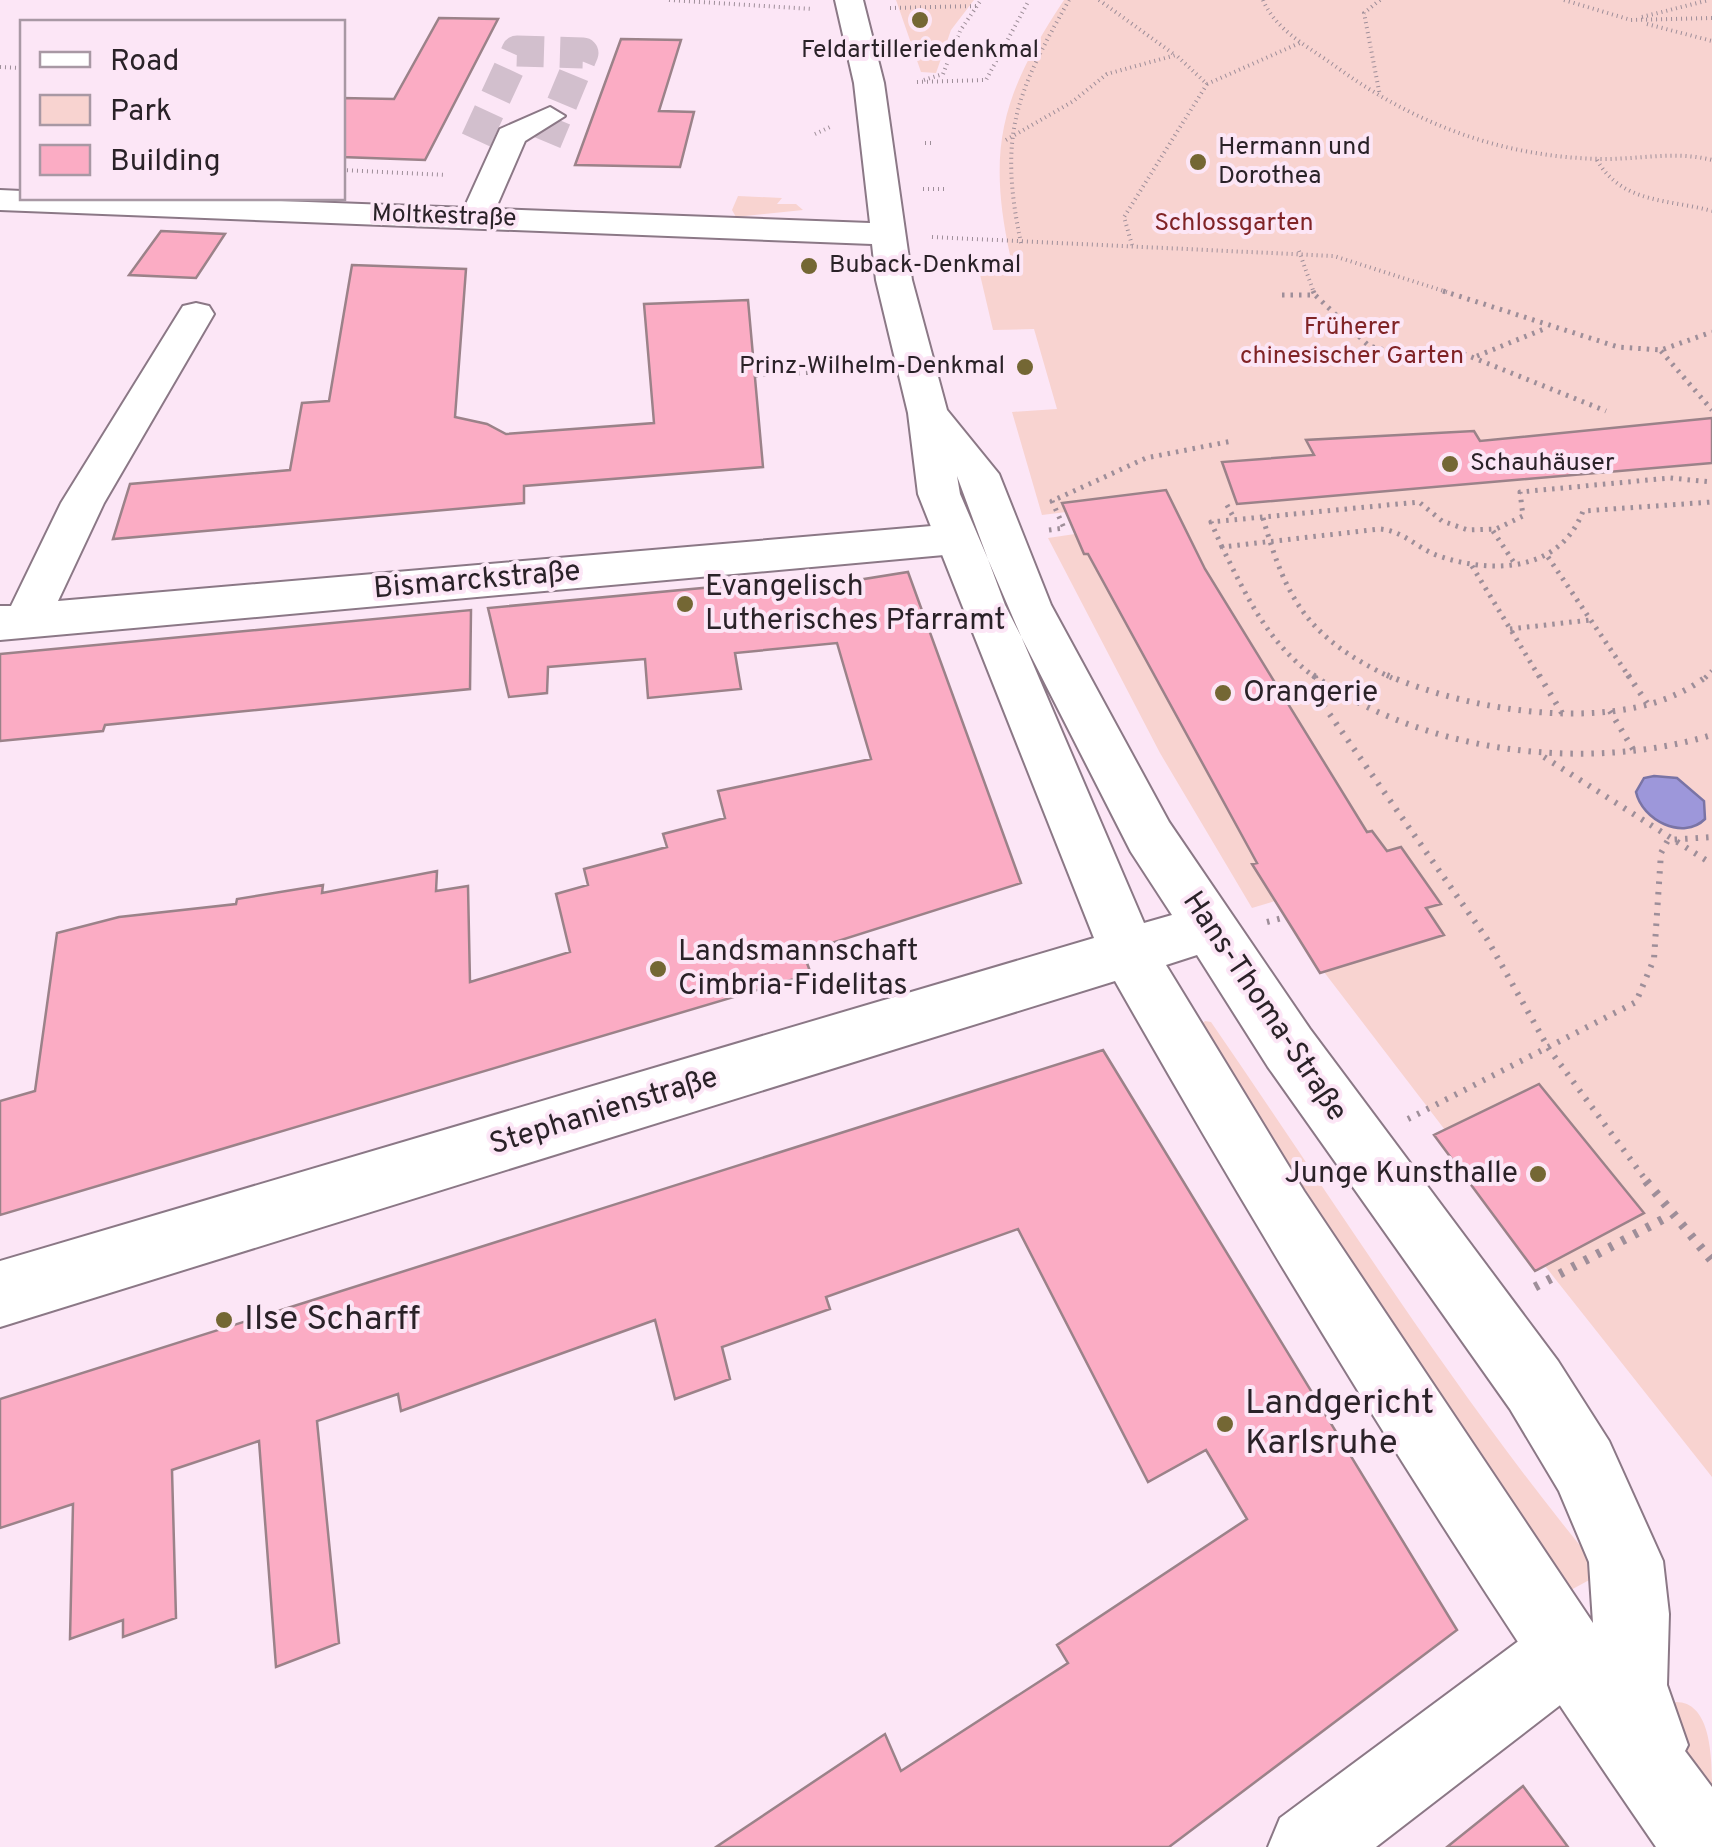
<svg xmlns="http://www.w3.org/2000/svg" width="1712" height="1847" viewBox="0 0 1712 1847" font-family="Overpass,sans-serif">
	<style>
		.green { fill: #f8d3d0 }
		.water { fill: #9d97da; stroke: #7a74a5; stroke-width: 2.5 }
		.building { fill: #fbacc4; stroke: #9b8289; stroke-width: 2.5 }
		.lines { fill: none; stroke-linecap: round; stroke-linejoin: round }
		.minor-tunnel { stroke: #d2bfcd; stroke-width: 31; stroke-dasharray: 31 16; stroke-linecap: butt }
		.minor-casing { stroke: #8b7886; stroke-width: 4 }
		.major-casing { stroke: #8b7886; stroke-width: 4 }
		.path-far3 { stroke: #9e8e99; stroke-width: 4; stroke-dasharray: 1 4; stroke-linecap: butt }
		.path-far2 { stroke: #9e8e99; stroke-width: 5; stroke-dasharray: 2.5 6; stroke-linecap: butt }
		.path-far1 { stroke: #9e8e99; stroke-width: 6; stroke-dasharray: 2.5 8; stroke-linecap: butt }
		.path { stroke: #9e8e99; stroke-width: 9; stroke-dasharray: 4 10; stroke-linecap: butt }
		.minor { fill: #fff; fill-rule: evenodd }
		.major { fill: #fff; fill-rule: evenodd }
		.poi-dot { fill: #746734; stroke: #fce6f6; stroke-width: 4 }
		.labels { text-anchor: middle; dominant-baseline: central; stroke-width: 8; stroke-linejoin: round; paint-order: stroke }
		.far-poi-label { font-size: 25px; fill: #2a2228; stroke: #fce6f6; text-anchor: start }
		.far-street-label { font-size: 25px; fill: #2a2228; stroke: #fce6f6 }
		.far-park-label { font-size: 25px; fill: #802326; stroke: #fce6f6 }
		.street-label { font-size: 30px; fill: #2a2228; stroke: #fce6f6 }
		.poi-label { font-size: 30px; fill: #2a2228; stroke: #fce6f6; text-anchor: start }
		.near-poi-label { font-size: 35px; fill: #2a2228; stroke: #fce6f6; text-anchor: start }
	</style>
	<rect width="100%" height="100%" fill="#fce6f6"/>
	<path class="green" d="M 896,0 L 974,0 L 951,30 L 936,73 L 921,72 Z
		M 1064,0 L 1712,0 L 1712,1477 L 1545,1266 L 1644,1212 L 1539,1085 L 1445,1130 L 1324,972 L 1321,974 L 1275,901 L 1252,908 L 1160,753 L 1048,538 L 1075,534 L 1066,512 L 1042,515 L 1012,412 L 1057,409 L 1034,329 L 993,330 L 978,266 L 1012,264 C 986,150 1000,97 1064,0 Z
		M 738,196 L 782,198 L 777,204 L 796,204 L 803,210 L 736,217 L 732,210 Z
		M 1205,1021 L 1211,1022 C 1340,1209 1460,1403 1606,1577 L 1593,1578 L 1567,1592 L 1347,1257 L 1202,1024 Z
		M 1676,1702 C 1712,1702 1712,1760 1712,1789 L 1673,1732 L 1669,1709 Z"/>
	<path class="water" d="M 1654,776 L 1677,778 L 1704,801 L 1705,819 C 1683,841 1642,820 1636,792 L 1644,778 Z"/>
	<path class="building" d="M 439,18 L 498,19 L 425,160 L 342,157 L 342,98 L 394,99 Z
		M 621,39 L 681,40 L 659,111 L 694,112 L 680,167 L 575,165 Z
		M 161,231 L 225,234 L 196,278 L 129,275 Z
		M 352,265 L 466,269 L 455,417 L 487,424 L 506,434 L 654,423 L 644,304 L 748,300 L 763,467 L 524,486 L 524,503 L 113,539 L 130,484 L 290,470 L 302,403 L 329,401 Z
		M 1712,418 L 1712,463 L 1237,504 L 1222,462 L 1314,455 L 1306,440 L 1474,431 L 1480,441 Z
		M 1166,490 L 1205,569 L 1367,832 L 1372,831 L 1387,851 L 1401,847 L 1441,904 L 1426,908 L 1444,935 L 1320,973 L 1294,931 L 1252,864 L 1257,863 L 1088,554 L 1084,554 L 1062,503 Z
		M 908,572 L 1021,883 L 803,952 L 811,974 L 0,1215 L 0,1101 L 35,1091 L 57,933 L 119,917 L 236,904 L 237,899 L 323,885 L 322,893 L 437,871 L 436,891 L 468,886 L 470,982 L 570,952 L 556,894 L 588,885 L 584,869 L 667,847 L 663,834 L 725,818 L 718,791 L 871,759 L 837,643 L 735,653 L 741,689 L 648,698 L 645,659 L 548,667 L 547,693 L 509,697 L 488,608 L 787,580 L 789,591 Z
		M 471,610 L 470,689 L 105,725 L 103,731 L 0,741 L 0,654 Z
		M 1103,1050 L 1457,1630 L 1169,1847 L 716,1847 L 885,1734 L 901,1771 L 1068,1663 L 1057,1645 L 1247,1519 L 1206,1450 L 1148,1482 L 1018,1229 L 826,1297 L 830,1309 L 722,1347 L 730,1379 L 675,1399 L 655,1320 L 401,1411 L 398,1394 L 317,1421 L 339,1643 L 276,1667 L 259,1441 L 172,1470 L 176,1618 L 123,1637 L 123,1620 L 70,1639 L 73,1504 L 0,1528 L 0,1399 Z
		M 1539,1084 L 1644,1213 L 1535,1271 L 1434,1135 Z
		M 1523,1786 L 1568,1847 L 1447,1847 Z"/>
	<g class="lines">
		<path class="minor-tunnel" d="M 476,140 L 517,51 L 583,53 L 546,142"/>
		<defs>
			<path id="minor" d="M 550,107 L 565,116 L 525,141 L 489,224 L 465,224 L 460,217 L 500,129 Z
				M 196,303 L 209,306 L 214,314 L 104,503 L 58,601 L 955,524 L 970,529 L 977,539 L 970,549 L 955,554 L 0,640 L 0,606 L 11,606 L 61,503 L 178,314 L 183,306 Z
				M 1567,1614 L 1594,1625 L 1605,1652 L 1594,1679 L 1376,1847 L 1268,1847 L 1280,1818 L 1540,1625 Z"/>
			<path id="major" d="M 835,0 L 863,0 L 884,83 L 912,280 L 947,410 L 999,474 L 1051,605 L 1169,822 L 1310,1029 L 1558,1361 L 1609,1441 L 1663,1561 L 1669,1614 L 1667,1685 L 1688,1745 L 1685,1751 L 1712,1787 L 1712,1847 L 1656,1847 C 1462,1566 1283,1277 1115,981 L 0,1327 L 0,1261 L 1094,938 L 918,494 L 908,413 L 876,280 L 872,244 L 0,210 L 0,190 L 22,191 L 22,198 L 199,198 L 870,223 L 854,83 ZM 957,476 L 1005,605 L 1131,852 L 1172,915 L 1144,923 L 960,494 ZM 1197,955 L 1268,1067 L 1510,1409 L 1559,1491 L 1589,1562 L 1593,1623 L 1304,1191 L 1166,965 Z"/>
		</defs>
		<use href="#minor" class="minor-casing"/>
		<use href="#major" class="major-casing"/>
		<path class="path-far3" d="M 669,0 L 812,9
			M 1099,0 L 1175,55
			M 1263,0 C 1276,31 1309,47 1335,66 C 1416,125 1504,158 1605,159 C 1641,159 1677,151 1712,160
			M 1380,0 L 1364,13 L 1380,96
			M 1564,0 L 1631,20 L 1712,18
			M 890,8 L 977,6
			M 1642,17 L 1709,0
			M 27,21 L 69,22
			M 1647,24 L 1712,41
			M 0,67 L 22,68
			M 924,80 L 943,74 L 960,31 L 981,0
			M 917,82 L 986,80 L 1029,0
			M 1207,84 L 1302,42
			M 815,134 L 830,127
			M 1006,140 L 1072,102 L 1107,74 L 1176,55 L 1207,84 L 1124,217 L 1132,245
			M 925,143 L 935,143
			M 1597,160 C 1622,204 1669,199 1712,211
			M 342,170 L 446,175
			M 923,189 L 947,189
			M 932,237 L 1334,256 L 1450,293
			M 1021,243 C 998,134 1016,94 1069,0
			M 1299,251 L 1314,293
			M 936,264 L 965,263"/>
		<path class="path-far2" d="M 1313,291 L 1315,295
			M 1443,291 L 1618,347 L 1661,350 L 1712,332
			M 1282,295 L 1315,295 L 1369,346 L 1409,356 L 1454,350 L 1606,411
			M 1661,351 L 1712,410
			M 1477,356 L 1544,329
			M 755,375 L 858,370
			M 1227,505 L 1235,520
			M 1263,518 C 1287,603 1310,639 1392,678
			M 1049,530 L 1064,528 L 1052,501 L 1146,458 L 1232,441
			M 1493,531 L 1515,564
			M 1222,547 L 1211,522 L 1419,502 L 1442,521 L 1468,530 L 1496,529 L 1523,516 L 1520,492 L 1670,478 L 1712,482
			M 1548,557 L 1630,678
			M 1472,566 L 1540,678
			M 1510,629 L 1590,620
			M 1316,678 C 1268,643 1248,599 1222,547 L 1380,529 C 1403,531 1416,547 1436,555 C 1492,575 1560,572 1583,511 L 1712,502
			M 1705,678 L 1712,671"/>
		<path class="path-far1" d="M 1313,675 C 1423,753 1585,773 1712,735
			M 1387,675 C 1471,712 1630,739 1708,675
			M 1539,675 L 1562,713
			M 1628,675 L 1647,703
			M 1315,676 L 1319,699 L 1487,939 L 1549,1049 L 1648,1183
			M 1610,711 L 1636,754
			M 1544,757 L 1712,864
			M 1267,922 L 1286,917
			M 1408,1119 L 1636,1002 L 1654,959 L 1661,853 L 1668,840 L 1712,837"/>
		<path class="path" d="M 1646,1181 L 1712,1261
			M 1535,1287 L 1671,1215"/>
		<use href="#minor" class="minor"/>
		<use href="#major" class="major"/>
	</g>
	<g class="poi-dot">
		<circle cx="920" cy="20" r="10"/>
		<circle cx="1198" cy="162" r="10"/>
		<circle cx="809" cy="266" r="10"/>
		<circle cx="1025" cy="367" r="10"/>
		<circle cx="1450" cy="464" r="10"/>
		<circle cx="685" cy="604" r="10"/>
		<circle cx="1223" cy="693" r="10"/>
		<circle cx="658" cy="969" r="10"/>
		<circle cx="1538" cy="1174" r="10"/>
		<circle cx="224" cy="1320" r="10"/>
		<circle cx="1225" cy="1424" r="10"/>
	</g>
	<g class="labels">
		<g class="far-poi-label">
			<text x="920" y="51" text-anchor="middle">Feldartilleriedenkmal</text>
			<text x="1218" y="148">Hermann und<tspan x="1218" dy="29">Dorothea</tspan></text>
			<text x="829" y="266">Buback-Denkmal</text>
			<text x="1005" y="367" text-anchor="end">Prinz-Wilhelm-Denkmal</text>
			<text x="1470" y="464">Schauhäuser</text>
		</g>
		<g class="far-street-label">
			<text transform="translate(444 217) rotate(2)">Moltkestraße</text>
		</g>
		<g class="far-park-label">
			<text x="1234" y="224">Schlossgarten</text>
			<text x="1352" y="328">Früherer<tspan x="1352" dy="29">chinesischer Garten</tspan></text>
		</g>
		<g class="street-label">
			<text transform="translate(477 581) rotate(-5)">Bismarckstraße</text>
			<text transform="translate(1264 1007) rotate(56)">Hans-Thoma-Straße</text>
			<text transform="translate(604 1112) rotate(-17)">Stephanienstraße</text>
		</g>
		<g class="poi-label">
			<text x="705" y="587">Evangelisch<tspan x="705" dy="34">Lutherisches Pfarramt</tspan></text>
			<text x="1243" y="693">Orangerie</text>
			<text x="678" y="952">Landsmannschaft<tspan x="678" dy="34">Cimbria-Fidelitas</tspan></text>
			<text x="1518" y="1174" text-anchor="end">Junge Kunsthalle</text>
		</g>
		<g class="near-poi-label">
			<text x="244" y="1320">Ilse Scharff</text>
			<text x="1245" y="1404">Landgericht<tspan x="1245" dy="40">Karlsruhe</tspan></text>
		</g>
	</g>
	<rect x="20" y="20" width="325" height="180" fill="#fce6f6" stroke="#a898a4" stroke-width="2.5"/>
	<rect x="40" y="52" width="50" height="15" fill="#ffffff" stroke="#a898a4" stroke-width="2.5"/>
	<text x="110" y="70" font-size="30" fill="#2a2228">Road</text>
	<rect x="40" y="95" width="50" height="30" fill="#f8d3d0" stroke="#a898a4" stroke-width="2.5"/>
	<text x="110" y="120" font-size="30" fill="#2a2228">Park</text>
	<rect x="40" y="145" width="50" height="30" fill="#fbacc4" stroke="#a898a4" stroke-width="2.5"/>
	<text x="110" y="170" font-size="30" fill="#2a2228">Building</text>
</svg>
